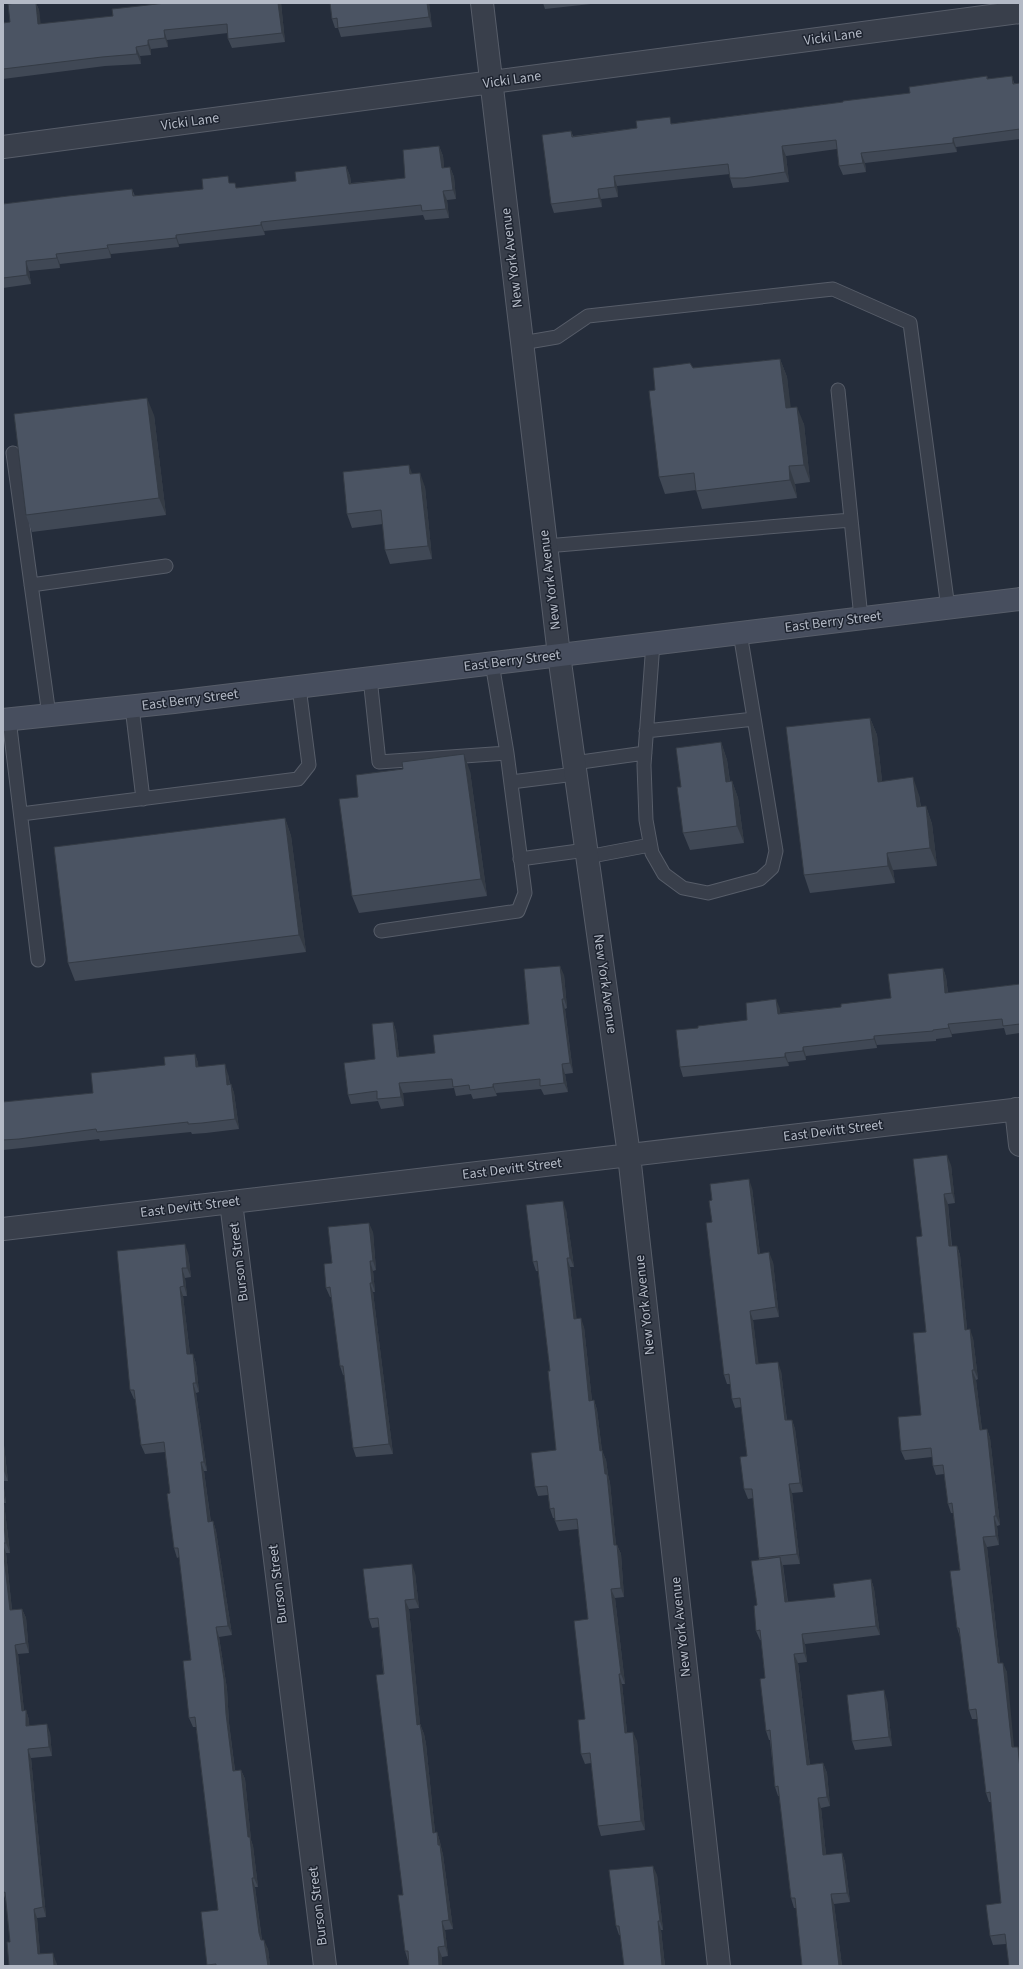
<svg xmlns="http://www.w3.org/2000/svg" width="1023" height="1969" viewBox="0 0 1023 1969" font-family="'Source Sans 3',sans-serif">
	<style>
		.lines { fill: none; stroke-linecap: round; stroke-linejoin: round }
		.service-casing { stroke: #575d69; stroke-width: 15 }
		.minor-casing { stroke: #575d69; stroke-width: 24 }
		.secondary-casing { stroke: #575d69; stroke-width: 24 }
		.service { stroke: #393f4b; stroke-width: 13 }
		.minor { stroke: #393f4b; stroke-width: 22 }
		.secondary { stroke: #474e5e; stroke-width: 22 }
		.wall { fill: #404855 }
		.shaded-wall { fill: #343b45 }
		.building { fill: #4b5463; stroke: #343b45 }
		.labels { text-anchor: middle; dominant-baseline: central; stroke-width: 3; stroke-linejoin: round; paint-order: stroke }
		.street-label { font-size: 14px; fill: #b4bac6; stroke: #1e2430 }
	</style>
	<rect width="100%" height="100%" fill="#252d3b"/>
	<g class="lines">
		<defs>
			<path id="service" d="M 522,343 L 557,337 L 588,316 L 833,289 L 910,323 L 948,608
				M 838,390 L 861,618
				M 13,453 L 49,715
				M 546,546 L 851,520
				M 31,585 L 166,566
				M 653,643 L 644,765 L 646,820 L 652,853 L 664,874 L 683,888 L 708,893 L 760,879 L 772,868 L 776,851 L 740,633
				M 492,663 L 507,753
				M 370,678 L 379,762 L 507,753 L 525,893 L 518,911 L 381,931
				M 132,707 L 143,799
				M 9,719 L 38,960
				M 646,731 L 754,719
				M 574,763 L 645,753
				M 511,782 L 575,774
				M 21,814 L 298,779 L 309,765 L 299,687
				M 587,857 L 650,845
				M 520,859 L 586,850"/>
			<path id="minor" d="M 482,3 L 559,655 L 629,1155 L 719,1966
				M 3,147 L 1020,12
				M 1016,1109 L 1020,1145
				M 231,1202 L 325,1966
				M 3,1229 L 1020,1109"/>
			<path id="secondary" d="M 3,720 L 174,702 L 1020,599"/>
		</defs>
		<use href="#service" class="service-casing"/>
		<use href="#minor" class="minor-casing"/>
		<use href="#secondary" class="secondary-casing"/>
		<use href="#service" class="service"/>
		<use href="#minor" class="minor"/>
		<use href="#secondary" class="secondary"/>
	</g>
	<path class="wall" d="M 16,3 L 36,3 L 39,10 L 40,24 L 281,3 L 285,42 L 232,48 L 228,39 L 228,33 L 167,40 L 168,47 L 151,49 L 151,55 L 140,56 L 141,64 L 105,66 L 3,79 L 3,23 L 10,22 Z
		M 429,3 L 432,27 L 341,37 L 338,28 L 335,28 L 332,19 Z
		M 543,3 L 600,3 L 545,9 Z
		M 987,76 L 988,79 L 1012,76 L 1014,83 L 1020,83 L 1020,139 L 956,147 L 957,152 L 865,163 L 866,172 L 843,175 L 839,166 L 837,149 L 786,156 L 789,182 L 747,187 L 733,188 L 730,178 L 730,174 L 617,186 L 618,197 L 601,199 L 602,207 L 554,213 L 551,204 L 571,131 L 573,136 L 843,102 L 910,93 Z
		M 439,146 L 443,156 L 444,168 L 450,167 L 454,177 L 456,199 L 447,200 L 449,218 L 425,220 L 423,215 L 264,231 L 265,235 L 179,244 L 179,247 L 111,254 L 111,258 L 60,264 L 60,268 L 29,271 L 31,284 L 3,288 L 3,204 L 132,189 L 135,196 L 203,189 L 230,183 L 237,188 L 296,181 L 346,166 L 350,176 L 351,183 L 405,178 Z
		M 780,359 L 787,377 L 790,407 L 804,424 L 810,482 L 795,484 L 797,498 L 702,509 L 696,490 L 665,494 L 659,477 L 655,390 L 693,368 Z
		M 154,415 L 166,515 L 32,532 L 26,515 Z
		M 413,474 L 425,487 L 432,559 L 390,564 L 385,550 L 383,524 L 352,528 L 347,514 Z
		M 870,718 L 877,735 L 882,781 L 919,795 L 921,807 L 926,806 L 932,824 L 937,866 L 893,870 L 895,883 L 810,893 L 804,875 Z
		M 721,742 L 727,760 L 730,781 L 732,781 L 738,798 L 744,843 L 690,850 L 683,833 L 681,787 Z
		M 470,771 L 487,896 L 359,913 L 352,896 L 358,797 Z
		M 285,818 L 291,836 L 306,952 L 75,981 L 68,963 Z
		M 943,968 L 946,977 L 948,993 L 1020,984 L 1020,1033 L 1006,1035 L 1004,1028 L 952,1034 L 952,1037 L 936,1039 L 936,1041 L 877,1045 L 877,1048 L 806,1056 L 806,1060 L 788,1062 L 789,1066 L 683,1077 L 680,1067 L 698,1028 L 747,1020 L 780,1009 L 780,1013 L 841,1007 L 891,998 Z
		M 564,975 L 567,1008 L 565,1009 L 573,1073 L 565,1074 L 568,1092 L 544,1095 L 541,1089 L 496,1093 L 497,1096 L 473,1099 L 471,1094 L 456,1096 L 454,1088 L 403,1093 L 404,1106 L 381,1109 L 378,1101 L 351,1104 L 348,1095 L 375,1059 L 393,1022 L 396,1031 L 399,1057 L 435,1053 L 529,1024 Z
		M 195,1054 L 198,1063 L 198,1067 L 228,1074 L 230,1084 L 231,1084 L 234,1093 L 239,1129 L 206,1133 L 192,1134 L 191,1132 L 100,1141 L 99,1139 L 22,1148 L 3,1150 L 3,1102 L 93,1093 Z
		M 951,1165 L 955,1203 L 948,1204 L 952,1246 L 957,1246 L 960,1255 L 967,1329 L 973,1338 L 978,1379 L 976,1380 L 982,1430 L 987,1429 L 990,1438 L 1000,1525 L 997,1526 L 999,1545 L 987,1547 L 1000,1663 L 1007,1672 L 1006,1944 L 993,1945 L 990,1936 L 1001,1903 L 991,1802 L 989,1802 L 986,1793 L 977,1719 L 972,1719 L 969,1710 L 960,1637 L 957,1628 L 960,1570 L 953,1513 L 951,1513 L 948,1504 L 944,1474 L 936,1475 L 933,1466 L 932,1457 L 905,1460 L 901,1451 L 921,1415 L 926,1332 L 922,1236 Z
		M 752,1188 L 760,1253 L 773,1262 L 779,1317 L 753,1320 L 758,1364 L 781,1371 L 787,1420 L 792,1420 L 795,1429 L 803,1492 L 792,1493 L 800,1564 L 783,1565 L 788,1602 L 835,1597 L 871,1579 L 874,1589 L 880,1635 L 805,1644 L 807,1662 L 798,1663 L 810,1765 L 823,1763 L 827,1773 L 830,1806 L 821,1808 L 826,1855 L 842,1853 L 845,1862 L 850,1902 L 834,1904 L 842,1966 L 802,1966 L 796,1908 L 794,1908 L 791,1898 L 779,1796 L 778,1796 L 775,1787 L 770,1740 L 769,1740 L 766,1731 L 765,1678 L 761,1640 L 760,1640 L 756,1631 L 757,1605 L 759,1560 L 759,1558 L 753,1498 L 748,1499 L 744,1489 L 747,1456 L 741,1407 L 735,1408 L 732,1399 L 730,1384 L 727,1384 L 724,1375 L 712,1200 Z
		M 566,1210 L 574,1267 L 570,1267 L 576,1318 L 584,1327 L 592,1401 L 594,1400 L 597,1410 L 602,1451 L 606,1460 L 608,1475 L 610,1483 L 616,1545 L 617,1545 L 621,1554 L 624,1597 L 615,1598 L 625,1684 L 622,1684 L 627,1732 L 637,1741 L 645,1830 L 601,1836 L 598,1826 L 591,1763 L 585,1764 L 581,1754 L 585,1719 L 588,1619 L 578,1529 L 559,1531 L 555,1521 L 555,1518 L 553,1518 L 550,1509 L 548,1495 L 538,1496 L 535,1487 L 556,1450 L 550,1371 L 538,1271 L 536,1271 L 533,1262 Z
		M 373,1232 L 376,1270 L 373,1271 L 375,1292 L 373,1292 L 393,1454 L 356,1457 L 353,1448 L 344,1375 L 343,1375 L 340,1366 L 331,1297 L 330,1297 L 326,1288 L 332,1263 Z
		M 188,1253 L 191,1277 L 185,1278 L 187,1296 L 183,1296 L 190,1354 L 193,1354 L 196,1364 L 199,1392 L 196,1393 L 207,1471 L 204,1471 L 211,1522 L 213,1521 L 216,1531 L 232,1635 L 219,1637 L 227,1689 L 229,1723 L 235,1770 L 241,1770 L 245,1779 L 251,1840 L 253,1846 L 258,1887 L 255,1887 L 262,1940 L 268,1949 L 270,1966 L 208,1966 L 207,1965 L 218,1910 L 196,1727 L 193,1727 L 189,1718 L 191,1660 L 179,1557 L 177,1558 L 174,1548 L 170,1493 L 165,1452 L 145,1454 L 141,1445 L 135,1399 L 134,1399 L 130,1390 Z
		M 3,1442 L 4,1445 L 8,1481 L 3,1481 L 6,1503 L 4,1503 L 10,1553 L 6,1553 L 12,1610 L 22,1609 L 26,1618 L 29,1653 L 18,1654 L 24,1711 L 26,1710 L 29,1720 L 29,1725 L 50,1733 L 52,1756 L 31,1758 L 46,1917 L 37,1918 L 40,1954 L 56,1962 L 57,1966 L 9,1966 L 10,1942 L 6,1901 L 3,1893 Z
		M 415,1573 L 419,1608 L 409,1609 L 420,1725 L 420,1724 L 424,1734 L 426,1744 L 435,1832 L 437,1832 L 440,1842 L 441,1847 L 443,1855 L 453,1929 L 445,1930 L 448,1956 L 442,1957 L 442,1966 L 409,1966 L 408,1961 L 405,1951 L 403,1895 L 379,1627 L 372,1628 L 369,1619 Z
		M 887,1700 L 892,1746 L 855,1750 L 852,1741 Z
		M 657,1875 L 663,1930 L 661,1930 L 665,1966 L 624,1966 L 620,1935 L 619,1935 L 616,1926 Z"/>
	<path class="shaded-wall" d="M 36,3 L 39,10 L 42,33 L 38,24 Z
		M 278,3 L 281,3 L 285,42 L 282,33 Z
		M 427,3 L 429,3 L 432,27 L 429,17 Z
		M 164,30 L 167,40 L 168,47 L 165,38 Z
		M 148,40 L 151,49 L 151,55 L 148,45 Z
		M 136,47 L 140,56 L 141,64 L 137,54 Z
		M 953,138 L 956,147 L 957,152 L 953,143 Z
		M 439,146 L 443,156 L 445,177 L 442,168 Z
		M 782,146 L 786,156 L 789,182 L 785,172 Z
		M 861,153 L 865,163 L 866,172 L 863,163 Z
		M 346,166 L 350,176 L 352,193 L 349,184 Z
		M 450,167 L 454,177 L 456,199 L 453,190 Z
		M 614,176 L 617,186 L 618,197 L 615,187 Z
		M 598,189 L 601,199 L 602,207 L 599,198 Z
		M 443,191 L 447,200 L 449,218 L 446,209 Z
		M 261,222 L 264,231 L 265,235 L 261,225 Z
		M 176,235 L 179,244 L 179,247 L 176,238 Z
		M 107,245 L 111,254 L 111,258 L 108,248 Z
		M 56,254 L 60,264 L 60,268 L 57,258 Z
		M 26,261 L 29,271 L 31,284 L 27,275 Z
		M 780,359 L 787,377 L 793,425 L 786,408 Z
		M 147,398 L 154,415 L 166,515 L 159,498 Z
		M 797,407 L 804,424 L 810,482 L 804,465 Z
		M 409,465 L 414,479 L 410,474 Z
		M 789,466 L 795,484 L 797,498 L 790,480 Z
		M 420,473 L 425,487 L 432,559 L 428,546 Z
		M 870,718 L 877,735 L 884,799 L 878,782 Z
		M 721,742 L 727,760 L 732,799 L 726,782 Z
		M 464,754 L 470,771 L 487,896 L 481,879 Z
		M 913,777 L 919,795 L 923,825 L 917,807 Z
		M 732,781 L 738,798 L 744,843 L 737,826 Z
		M 926,806 L 932,824 L 937,866 L 930,848 Z
		M 285,818 L 291,836 L 306,952 L 299,935 Z
		M 887,853 L 893,870 L 895,883 L 888,866 Z
		M 560,966 L 564,975 L 567,1008 L 564,999 Z
		M 943,968 L 946,977 L 949,1003 L 945,993 Z
		M 562,999 L 565,1009 L 573,1073 L 570,1063 Z
		M 776,999 L 780,1009 L 781,1023 L 778,1014 Z
		M 393,1022 L 396,1031 L 400,1066 L 397,1057 Z
		M 948,1024 L 952,1034 L 952,1037 L 949,1028 Z
		M 874,1036 L 877,1045 L 877,1048 L 874,1039 Z
		M 803,1047 L 806,1056 L 806,1060 L 803,1051 Z
		M 785,1053 L 788,1062 L 789,1066 L 785,1057 Z
		M 195,1054 L 198,1063 L 200,1077 L 196,1067 Z
		M 225,1064 L 228,1074 L 231,1094 L 227,1085 Z
		M 562,1064 L 565,1074 L 568,1092 L 564,1083 Z
		M 399,1083 L 403,1093 L 404,1106 L 401,1097 Z
		M 231,1084 L 234,1093 L 239,1129 L 235,1119 Z
		M 493,1084 L 497,1096 L 493,1087 Z
		M 947,1155 L 951,1165 L 955,1203 L 952,1193 Z
		M 749,1179 L 752,1188 L 761,1263 L 758,1254 Z
		M 944,1194 L 948,1204 L 952,1256 L 949,1246 Z
		M 563,1201 L 566,1210 L 574,1267 L 570,1258 Z
		M 369,1223 L 373,1232 L 376,1270 L 373,1261 Z
		M 185,1244 L 188,1253 L 191,1277 L 187,1268 Z
		M 957,1246 L 960,1255 L 968,1339 L 965,1330 Z
		M 769,1252 L 773,1262 L 779,1317 L 776,1307 Z
		M 567,1258 L 570,1267 L 578,1328 L 574,1319 Z
		M 370,1261 L 373,1271 L 375,1292 L 372,1283 Z
		M 182,1268 L 185,1278 L 187,1296 L 184,1286 Z
		M 370,1283 L 373,1292 L 393,1454 L 389,1444 Z
		M 180,1287 L 183,1296 L 191,1364 L 187,1354 Z
		M 750,1311 L 753,1320 L 760,1374 L 756,1364 Z
		M 581,1318 L 584,1327 L 593,1410 L 589,1401 Z
		M 970,1329 L 973,1338 L 978,1379 L 974,1370 Z
		M 193,1354 L 196,1364 L 199,1392 L 196,1383 Z
		M 778,1362 L 781,1371 L 788,1430 L 785,1420 Z
		M 972,1370 L 976,1380 L 983,1439 L 980,1430 Z
		M 193,1383 L 196,1393 L 207,1471 L 204,1462 Z
		M 594,1400 L 597,1410 L 603,1460 L 600,1451 Z
		M 792,1420 L 795,1429 L 803,1492 L 800,1483 Z
		M 987,1429 L 990,1438 L 1000,1525 L 996,1516 Z
		M 3,1442 L 4,1445 L 8,1481 L 4,1471 L 3,1458 Z
		M 602,1450 L 606,1460 L 608,1475 L 610,1483 L 617,1555 L 614,1545 Z
		M 201,1462 L 204,1471 L 212,1531 L 208,1522 Z
		M 3,1481 L 6,1503 L 3,1495 Z
		M 789,1484 L 792,1493 L 800,1564 L 797,1554 Z
		M 3,1501 L 4,1503 L 10,1553 L 6,1543 L 3,1516 Z
		M 994,1516 L 997,1526 L 999,1545 L 996,1536 Z
		M 213,1521 L 216,1531 L 232,1635 L 228,1626 Z
		M 983,1537 L 987,1547 L 1001,1673 L 998,1663 Z
		M 3,1545 L 6,1553 L 13,1620 L 10,1610 Z
		M 617,1545 L 621,1554 L 624,1597 L 621,1588 Z
		M 780,1557 L 783,1567 L 789,1612 L 785,1602 Z
		M 412,1564 L 415,1573 L 419,1608 L 415,1599 Z
		M 871,1579 L 874,1589 L 880,1635 L 876,1626 Z
		M 611,1589 L 615,1598 L 625,1684 L 621,1674 Z
		M 405,1600 L 409,1609 L 421,1734 L 417,1725 Z
		M 22,1609 L 26,1618 L 29,1653 L 26,1643 Z
		M 216,1627 L 219,1637 L 227,1689 L 229,1723 L 236,1780 L 233,1771 Z
		M 802,1634 L 805,1644 L 807,1662 L 804,1653 Z
		M 15,1645 L 18,1654 L 25,1720 L 22,1711 Z
		M 794,1654 L 798,1663 L 811,1775 L 807,1765 Z
		M 1003,1663 L 1007,1672 L 1015,1757 L 1012,1747 Z
		M 619,1674 L 622,1684 L 628,1742 L 625,1733 Z
		M 884,1690 L 887,1700 L 892,1746 L 889,1737 Z
		M 26,1710 L 29,1720 L 30,1735 L 26,1726 Z
		M 47,1724 L 50,1733 L 52,1756 L 49,1747 Z
		M 420,1724 L 424,1734 L 426,1744 L 436,1842 L 433,1833 Z
		M 633,1732 L 637,1741 L 645,1830 L 641,1821 Z
		M 1018,1747 L 1020,1753 L 1020,1770 Z
		M 28,1749 L 31,1758 L 46,1917 L 43,1907 Z
		M 823,1763 L 827,1773 L 830,1806 L 827,1797 Z
		M 241,1770 L 245,1779 L 251,1840 L 253,1846 L 258,1887 L 254,1878 L 248,1837 Z
		M 818,1798 L 821,1808 L 827,1864 L 823,1855 Z
		M 437,1832 L 440,1842 L 441,1847 L 443,1855 L 453,1929 L 449,1920 Z
		M 842,1853 L 845,1862 L 850,1902 L 847,1893 Z
		M 653,1866 L 657,1875 L 663,1930 L 660,1921 Z
		M 252,1878 L 255,1887 L 262,1942 L 259,1933 Z
		M 831,1894 L 834,1904 L 842,1966 L 839,1966 Z
		M 34,1909 L 37,1918 L 41,1963 L 38,1954 Z
		M 442,1921 L 445,1930 L 448,1956 L 445,1946 Z
		M 658,1921 L 661,1930 L 665,1966 L 662,1966 Z
		M 264,1940 L 268,1949 L 270,1966 L 268,1966 Z
		M 438,1947 L 442,1957 L 442,1966 L 439,1966 Z
		M 53,1953 L 56,1962 L 57,1966 L 54,1966 Z"/>
	<path class="building" d="M 16,3 L 36,3 L 38,24 L 113,16 L 112,9 L 166,3 L 278,3 L 282,33 L 228,39 L 227,24 L 164,30 L 165,38 L 148,40 L 148,45 L 136,47 L 137,54 L 102,57 L 3,69 L 3,23 L 10,22 L 8,4 Z
		M 330,3 L 427,3 L 429,17 L 338,28 L 337,18 L 332,19 Z
		M 987,76 L 987,79 L 1012,76 L 1013,84 L 1020,83 L 1020,129 L 953,138 L 953,143 L 861,153 L 863,163 L 839,166 L 836,140 L 782,146 L 785,172 L 744,178 L 730,178 L 728,164 L 614,176 L 615,187 L 598,189 L 599,198 L 551,204 L 542,135 L 571,131 L 572,137 L 637,128 L 636,121 L 670,117 L 671,124 L 843,102 L 843,101 L 910,93 L 909,87 Z
		M 439,146 L 442,168 L 450,167 L 453,190 L 443,191 L 446,209 L 422,211 L 421,205 L 261,222 L 261,225 L 176,235 L 176,238 L 107,245 L 108,248 L 56,254 L 57,258 L 26,261 L 27,275 L 3,278 L 3,204 L 68,196 L 132,189 L 133,196 L 203,189 L 202,179 L 228,176 L 229,183 L 235,183 L 236,188 L 296,181 L 295,172 L 346,166 L 349,184 L 405,178 L 403,150 Z
		M 780,359 L 786,408 L 797,407 L 804,465 L 789,466 L 790,480 L 696,491 L 694,473 L 659,477 L 649,391 L 655,390 L 653,368 L 690,363 L 693,368 Z
		M 147,398 L 159,498 L 26,515 L 14,414 Z
		M 409,465 L 410,474 L 420,473 L 428,546 L 385,550 L 381,510 L 347,514 L 343,472 Z
		M 870,718 L 878,782 L 913,777 L 917,807 L 926,806 L 930,848 L 887,853 L 888,866 L 804,875 L 786,727 Z
		M 721,742 L 726,782 L 732,781 L 737,826 L 683,833 L 677,787 L 681,787 L 676,748 Z
		M 464,754 L 481,879 L 352,896 L 339,799 L 358,797 L 356,775 L 403,769 L 402,762 Z
		M 285,818 L 299,935 L 68,963 L 54,847 Z
		M 560,966 L 564,999 L 562,999 L 570,1063 L 562,1064 L 564,1083 L 540,1086 L 540,1079 L 493,1084 L 493,1087 L 470,1090 L 469,1085 L 453,1087 L 452,1079 L 399,1083 L 401,1097 L 377,1099 L 377,1091 L 348,1095 L 344,1063 L 375,1059 L 372,1024 L 393,1022 L 397,1057 L 435,1053 L 433,1035 L 529,1024 L 524,969 Z
		M 943,968 L 945,993 L 1020,984 L 1020,1024 L 1003,1026 L 1002,1019 L 948,1024 L 949,1028 L 933,1030 L 933,1031 L 874,1036 L 874,1039 L 803,1047 L 803,1051 L 785,1053 L 785,1057 L 680,1067 L 676,1030 L 698,1028 L 698,1026 L 747,1020 L 746,1003 L 776,999 L 778,1014 L 841,1007 L 841,1004 L 891,998 L 888,974 Z
		M 195,1054 L 196,1067 L 225,1064 L 227,1085 L 231,1084 L 235,1119 L 202,1123 L 188,1124 L 188,1122 L 97,1132 L 96,1129 L 19,1139 L 3,1140 L 3,1102 L 93,1093 L 91,1073 L 165,1065 L 164,1057 Z
		M 947,1155 L 952,1193 L 944,1194 L 949,1246 L 957,1246 L 965,1330 L 970,1329 L 974,1370 L 972,1370 L 980,1430 L 987,1429 L 996,1516 L 994,1516 L 996,1536 L 983,1537 L 998,1663 L 1003,1663 L 1012,1747 L 1018,1747 L 1020,1770 L 1020,1966 L 1009,1966 L 1005,1934 L 990,1936 L 986,1905 L 1001,1903 L 990,1792 L 986,1793 L 976,1709 L 969,1710 L 959,1628 L 957,1628 L 950,1571 L 960,1570 L 952,1503 L 948,1504 L 943,1465 L 933,1466 L 931,1448 L 901,1451 L 898,1417 L 921,1415 L 913,1333 L 926,1332 L 916,1237 L 922,1236 L 913,1159 Z
		M 749,1179 L 758,1254 L 769,1252 L 776,1307 L 750,1311 L 756,1364 L 778,1362 L 785,1420 L 792,1420 L 800,1483 L 789,1484 L 797,1554 L 759,1558 L 752,1489 L 744,1489 L 740,1457 L 747,1456 L 740,1398 L 732,1399 L 729,1374 L 724,1375 L 706,1223 L 712,1222 L 709,1201 L 712,1200 L 710,1184 Z
		M 563,1201 L 570,1258 L 567,1258 L 574,1319 L 581,1318 L 589,1401 L 594,1400 L 600,1451 L 602,1450 L 605,1474 L 607,1474 L 614,1545 L 617,1545 L 621,1588 L 611,1589 L 621,1674 L 619,1674 L 625,1733 L 633,1732 L 641,1821 L 598,1826 L 590,1753 L 581,1754 L 578,1720 L 585,1719 L 574,1621 L 588,1619 L 577,1519 L 555,1521 L 554,1508 L 550,1509 L 547,1486 L 535,1487 L 531,1453 L 556,1450 L 548,1371 L 550,1371 L 537,1261 L 533,1262 L 526,1205 Z
		M 369,1223 L 373,1261 L 370,1261 L 372,1283 L 370,1283 L 389,1444 L 353,1448 L 343,1366 L 340,1366 L 330,1287 L 326,1288 L 324,1264 L 332,1263 L 328,1227 Z
		M 185,1244 L 187,1268 L 182,1268 L 184,1286 L 180,1287 L 187,1354 L 193,1354 L 196,1383 L 193,1383 L 204,1462 L 201,1462 L 208,1522 L 213,1521 L 228,1626 L 216,1627 L 224,1679 L 226,1714 L 233,1771 L 241,1770 L 248,1837 L 250,1837 L 254,1878 L 252,1878 L 259,1933 L 261,1940 L 264,1940 L 268,1966 L 216,1966 L 216,1964 L 207,1965 L 201,1912 L 218,1910 L 195,1717 L 189,1718 L 183,1661 L 191,1660 L 178,1548 L 174,1548 L 167,1494 L 170,1493 L 164,1442 L 141,1445 L 134,1390 L 130,1390 L 117,1251 Z
		M 3,1458 L 4,1471 L 3,1471 Z
		M 3,1516 L 6,1543 L 3,1543 Z
		M 3,1548 L 10,1610 L 22,1609 L 26,1643 L 15,1645 L 22,1711 L 26,1710 L 26,1726 L 47,1724 L 49,1747 L 28,1749 L 43,1907 L 34,1909 L 38,1954 L 53,1953 L 54,1966 L 9,1966 L 7,1942 L 10,1942 L 5,1892 L 3,1893 Z
		M 780,1557 L 785,1602 L 835,1597 L 833,1584 L 871,1579 L 876,1626 L 802,1634 L 804,1653 L 794,1654 L 807,1765 L 823,1763 L 827,1797 L 818,1798 L 823,1855 L 842,1853 L 847,1893 L 831,1894 L 839,1966 L 802,1966 L 795,1898 L 791,1898 L 778,1786 L 775,1787 L 770,1730 L 766,1731 L 760,1679 L 765,1678 L 760,1630 L 756,1631 L 754,1606 L 757,1605 L 751,1561 Z
		M 412,1564 L 415,1599 L 405,1600 L 417,1725 L 420,1724 L 422,1735 L 433,1833 L 437,1832 L 438,1845 L 440,1845 L 449,1920 L 442,1921 L 445,1946 L 438,1947 L 439,1966 L 409,1966 L 408,1951 L 405,1951 L 398,1895 L 403,1895 L 376,1675 L 384,1674 L 378,1618 L 369,1619 L 363,1569 Z
		M 884,1690 L 889,1737 L 852,1741 L 847,1695 Z
		M 653,1866 L 660,1921 L 658,1921 L 662,1966 L 624,1966 L 619,1926 L 616,1926 L 609,1870 Z"/>
	<g class="labels">
		<g class="street-label">
			<text transform="translate(833 37) rotate(-8)">Vicki Lane</text>
			<text transform="translate(512 80) rotate(-8)">Vicki Lane</text>
			<text transform="translate(190 122) rotate(-8)">Vicki Lane</text>
			<text transform="translate(512 258) rotate(-97)">New York Avenue</text>
			<text transform="translate(550 580) rotate(-97)">New York Avenue</text>
			<text transform="translate(833 622) rotate(-7)">East Berry Street</text>
			<text transform="translate(512 661) rotate(-7)">East Berry Street</text>
			<text transform="translate(190 700) rotate(-7)">East Berry Street</text>
			<text transform="translate(605 984) rotate(82)">New York Avenue</text>
			<text transform="translate(833 1131) rotate(-7)">East Devitt Street</text>
			<text transform="translate(512 1169) rotate(-7)">East Devitt Street</text>
			<text transform="translate(190 1207) rotate(-7)">East Devitt Street</text>
			<text transform="translate(239 1262) rotate(-97)">Burson Street</text>
			<text transform="translate(645 1305) rotate(-96)">New York Avenue</text>
			<text transform="translate(278 1584) rotate(-97)">Burson Street</text>
			<text transform="translate(681 1627) rotate(-96)">New York Avenue</text>
			<text transform="translate(318 1906) rotate(-97)">Burson Street</text>
		</g>
	</g>
	<rect width="1023" height="1969" fill="none" stroke="#b4bac6" stroke-width="8"/>
</svg>
